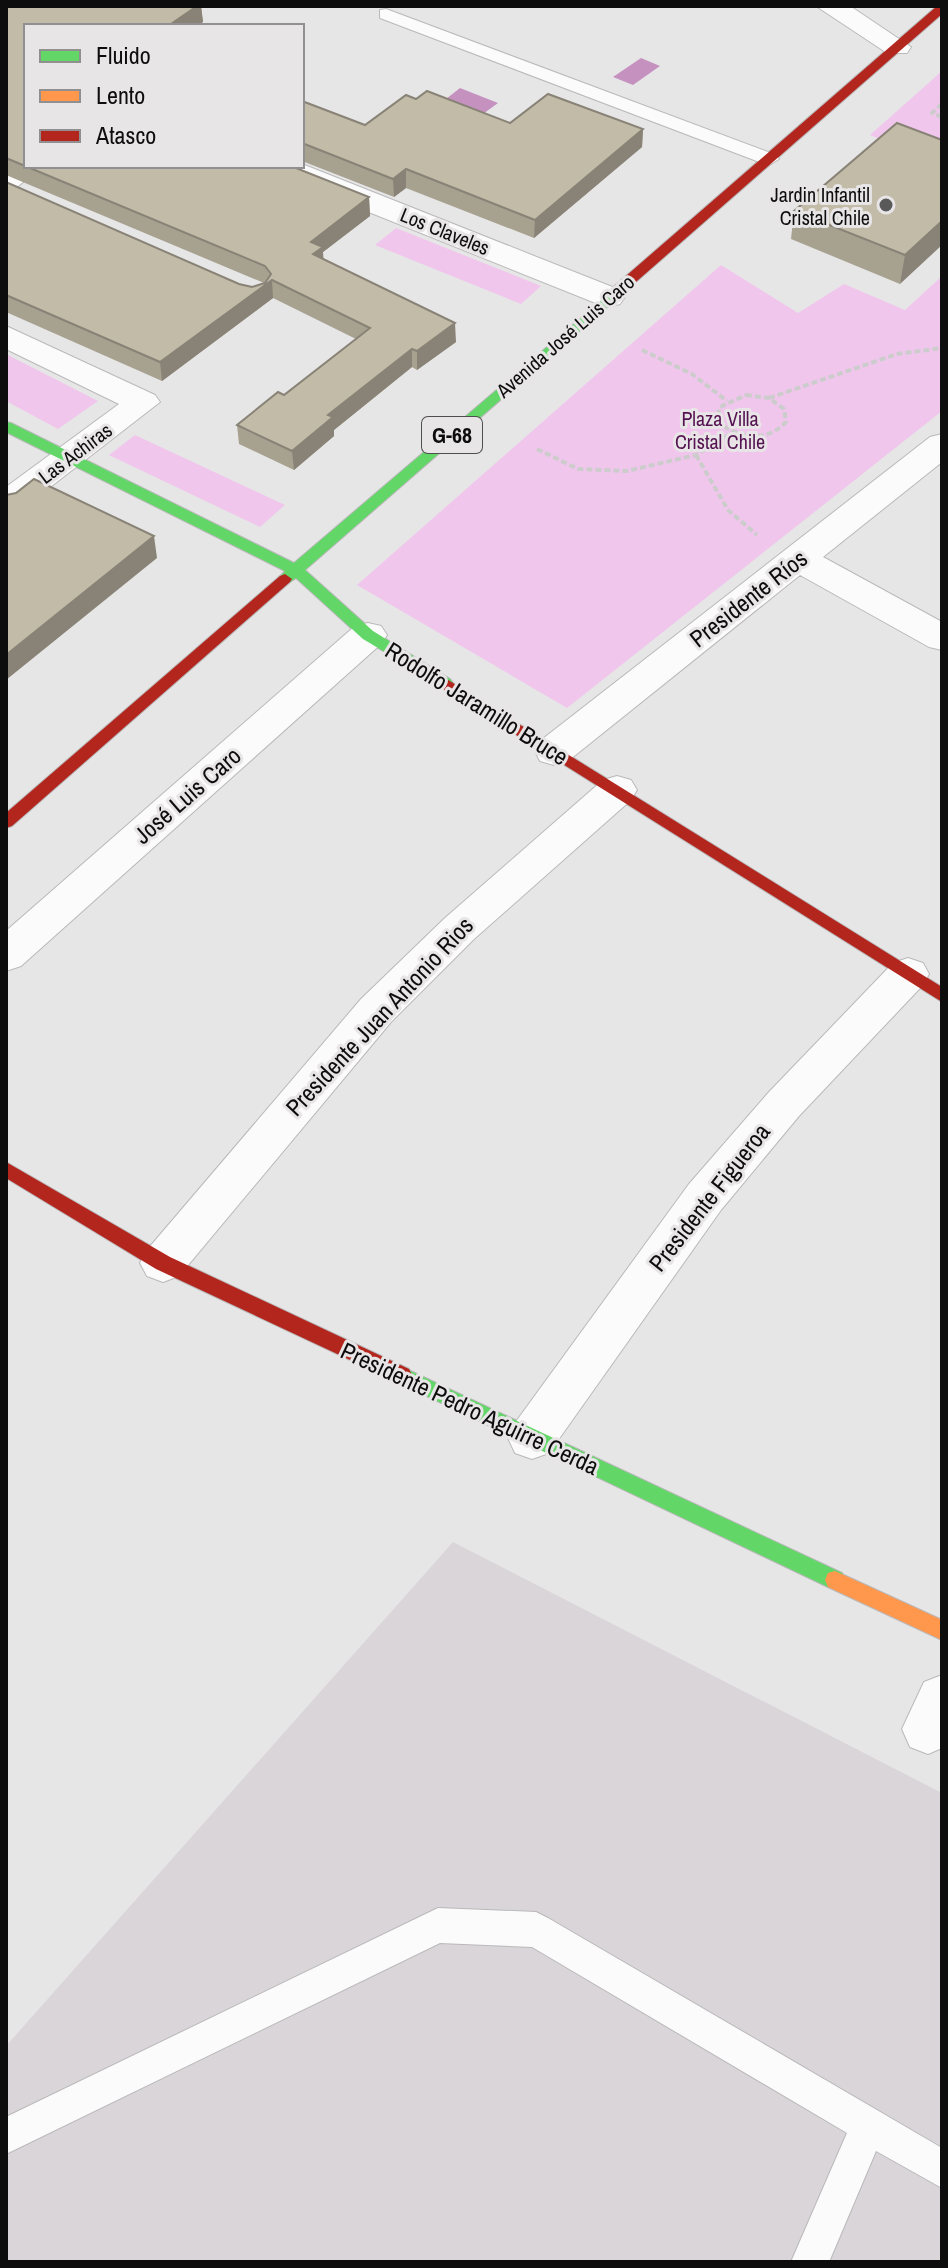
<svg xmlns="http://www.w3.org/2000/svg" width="948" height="2268" viewBox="0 0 948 2268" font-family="'Archivo Narrow',sans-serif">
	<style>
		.built { fill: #dad5d9 }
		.green { fill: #f0c6ec }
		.water { fill: #c592c0 }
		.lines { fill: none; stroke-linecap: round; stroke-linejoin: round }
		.lane-casing { stroke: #bab9ba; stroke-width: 2 }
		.street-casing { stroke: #bab9ba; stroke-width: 2 }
		.fast-casing { stroke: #bab9ba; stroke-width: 2 }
		.slow-casing { stroke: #bab9ba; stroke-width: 2 }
		.jam-casing { stroke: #bab9ba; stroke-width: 2 }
		.path { stroke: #cdcccd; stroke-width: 4; stroke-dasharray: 6 3; stroke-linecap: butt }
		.lane { fill: #fbfbfb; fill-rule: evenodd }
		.street { fill: #fbfbfb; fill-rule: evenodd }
		.fast { fill: #63d668; fill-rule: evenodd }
		.slow { fill: #ff974d; fill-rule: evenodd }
		.jam { fill: #b3261e; fill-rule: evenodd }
		.wall { fill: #a7a190 }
		.shaded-wall { fill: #888376 }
		.building { fill: #c2bba8; stroke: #888376; stroke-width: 2 }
		.poi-dot { fill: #5a5959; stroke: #e8e5e7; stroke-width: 3 }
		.labels { text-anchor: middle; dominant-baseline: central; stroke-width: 6; stroke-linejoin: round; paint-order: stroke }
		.far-poi-label { font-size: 20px; fill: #0e0d0d; stroke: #e8e5e7; text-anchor: end }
		.far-street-label { font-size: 20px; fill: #0e0d0d; stroke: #e8e5e7 }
		.far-park-label { font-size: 20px; fill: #551251; stroke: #e8e5e7 }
		.shield { fill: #e8e5e7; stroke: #4f4e4e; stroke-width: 2 }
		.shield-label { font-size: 22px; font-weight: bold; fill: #0e0d0d }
		.street-label { font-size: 24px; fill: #0e0d0d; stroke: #e8e5e7 }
	</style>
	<rect width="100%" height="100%" fill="#e7e6e7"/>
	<path class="built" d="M 453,1542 L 942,1793 L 942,2262 L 6,2262 L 6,2046 Z"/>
	<path class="green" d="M 942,71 L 942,165 L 870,135 Z
		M 396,228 L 541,286 L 521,304 L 375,245 Z
		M 721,265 L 798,313 L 844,284 L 905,310 L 942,276 L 942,411 L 567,708 L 357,585 Z
		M 6,354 L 98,401 L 58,429 L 6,401 Z
		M 135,435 L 285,505 L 260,527 L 109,455 Z"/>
	<path class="water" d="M 641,58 L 660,66 L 633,85 L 613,77 Z
		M 460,88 L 498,103 L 483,114 L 446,99 Z"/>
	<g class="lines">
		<defs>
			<path id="lane" d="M 386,9 L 776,155 L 779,159 L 769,165 L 762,163 L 380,18 L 380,10 Z
				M 438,1908 L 536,1912 L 548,1918 L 942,2148 L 942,2188 L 876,2151 L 829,2262 L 791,2262 L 847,2133 L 532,1947 L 440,1943 L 6,2154 L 6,2117 Z"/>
			<path id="street" d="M 816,6 L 850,6 L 911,47 L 907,53 L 887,53 Z
				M 26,157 L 26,166 L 43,166 L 17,187 L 6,189 L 6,167 Z
				M 302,164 L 620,290 L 625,297 L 620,304 L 609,307 L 598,304 L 269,172 L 265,166 Z
				M 6,326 L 155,395 L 160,402 L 18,512 L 6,515 L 6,487 L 119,404 L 6,349 Z
				M 942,434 L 942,462 L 823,557 L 942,622 L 942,650 L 929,647 L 800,575 L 568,761 L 554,765 L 540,761 L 535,751 L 540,741 L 930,437 Z
				M 368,623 L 381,626 L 387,635 L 381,644 L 21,966 L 6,971 L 6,931 L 355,626 Z
				M 617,776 L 631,780 L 637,790 L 631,800 L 474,939 L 391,1022 L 179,1276 L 163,1282 L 147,1276 L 140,1263 L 147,1250 L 361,999 L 445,918 L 603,780 Z
				M 908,958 L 923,963 L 929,974 L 923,985 L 799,1116 L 721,1210 L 549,1453 L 532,1459 L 515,1453 L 508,1438 L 515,1423 L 689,1184 L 769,1092 L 893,963 Z
				M 942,1675 L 942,1748 L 928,1754 L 910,1747 L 902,1729 L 924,1682 Z"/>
			<path id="fast" d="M 616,288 L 621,289 L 621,295 L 305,570 L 373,631 L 450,679 L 453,683 L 445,688 L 363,639 L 296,578 L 290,582 L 280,582 L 278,579 L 285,571 L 6,432 L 6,422 L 11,423 L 294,563 Z
				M 402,1367 L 842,1573 L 845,1580 L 842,1587 L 835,1589 L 828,1587 L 395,1381 L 392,1375 L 395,1369 Z"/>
			<path id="slow" d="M 835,1571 L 942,1620 L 942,1640 L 828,1587 L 825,1580 L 828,1573 Z"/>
			<path id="jam" d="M 937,6 L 942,6 L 942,14 L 621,295 L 611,295 L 611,289 Z
				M 285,574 L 292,579 L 290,582 L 12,826 L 6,828 L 6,813 L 280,576 Z
				M 445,678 L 942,987 L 942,1002 L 440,687 L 437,683 Z
				M 6,1162 L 170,1257 L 409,1369 L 412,1375 L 409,1381 L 402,1383 L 395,1381 L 156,1269 L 6,1178 Z"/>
		</defs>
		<use href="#lane" class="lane-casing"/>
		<use href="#street" class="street-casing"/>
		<use href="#fast" class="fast-casing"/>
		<use href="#slow" class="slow-casing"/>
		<use href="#jam" class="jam-casing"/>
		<path class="path" d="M 942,104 L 932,113 L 942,117
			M 642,350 L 692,374 L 727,401
			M 746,395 L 769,398 L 784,409 L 786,422 C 768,441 746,439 725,427 L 718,414 L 720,407 Z
			M 769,398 L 897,354 L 942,348
			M 537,449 L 578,469 L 627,471 L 696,455 L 733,432
			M 696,455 L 728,510 L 757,535"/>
		<use href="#lane" class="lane"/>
		<use href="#street" class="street"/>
		<use href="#fast" class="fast"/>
		<use href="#slow" class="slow"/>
		<use href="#jam" class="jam"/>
	</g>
	<path class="wall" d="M 6,6 L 201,6 L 203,22 L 196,26 L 26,26 L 26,166 L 369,197 L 370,216 L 323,252 L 323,259 L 456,342 L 417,370 L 412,367 L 334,430 L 334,436 L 294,470 L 239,444 L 237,425 L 284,395 L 356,339 L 273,298 L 162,381 L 6,312 L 6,182 L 239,284 L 252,287 L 264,283 L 6,175 Z
		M 416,99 L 510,123 L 643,129 L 642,147 L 534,238 L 406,188 L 394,197 L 302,161 L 302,101 L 365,125 Z
		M 942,140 L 900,284 L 791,239 L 794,211 Z"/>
	<path class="shaded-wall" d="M 197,6 L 201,6 L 203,22 L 196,26 L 168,26 Z
		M 643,129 L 642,147 L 534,238 L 535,220 Z
		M 406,169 L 406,188 L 394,197 L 393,179 Z
		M 369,197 L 370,216 L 323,252 L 324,265 L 314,273 L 311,242 Z
		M 942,221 L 942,245 L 900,284 L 905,255 Z
		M 272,280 L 273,298 L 162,381 L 160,362 Z
		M 455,323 L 456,342 L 417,370 L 417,351 Z
		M 412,349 L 412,367 L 334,430 L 334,436 L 294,470 L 292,451 L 328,415 Z
		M 154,536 L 157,558 L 6,680 L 6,655 Z"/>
	<path class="building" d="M 6,6 L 197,6 L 168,26 L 26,26 L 26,166 L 291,166 L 369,197 L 311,242 L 323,247 L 313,254 L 455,323 L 417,351 L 412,349 L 328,415 L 333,417 L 292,451 L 237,425 L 278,392 L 284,395 L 370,328 L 272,280 L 160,362 L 6,295 L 6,182 L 239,284 L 252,287 L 265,283 L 271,274 L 265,266 L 6,158 Z
		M 427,91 L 510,123 L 548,94 L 643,129 L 535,220 L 406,169 L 393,179 L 302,143 L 302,101 L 365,125 L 406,95 L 416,99 Z
		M 897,123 L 942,140 L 942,221 L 905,255 L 794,211 Z
		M 34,479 L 154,536 L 6,655 L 6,495 L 16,493 Z"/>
	<circle class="poi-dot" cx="886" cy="205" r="8"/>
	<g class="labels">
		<g class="far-poi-label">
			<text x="870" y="194">Jardin Infantil<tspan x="870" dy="23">Cristal Chile</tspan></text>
		</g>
		<g class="far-street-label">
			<text transform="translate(445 231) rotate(22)">Los Claveles</text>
			<text transform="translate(565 336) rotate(-41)">Avenida José Luis Caro</text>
			<text transform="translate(75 453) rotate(-37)">Las Achiras</text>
		</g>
		<g class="far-park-label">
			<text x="720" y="418">Plaza Villa<tspan x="720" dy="23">Cristal Chile</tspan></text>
		</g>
		<rect class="shield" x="422" y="417" width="60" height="36" rx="6"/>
		<g class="shield-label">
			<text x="452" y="435">G-68</text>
		</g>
		<g class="street-label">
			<text transform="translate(748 598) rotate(-38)">Presidente Ríos</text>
			<text transform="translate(477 703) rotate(32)">Rodolfo Jaramillo Bruce</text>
			<text transform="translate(187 795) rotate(-41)">José Luis Caro</text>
			<text transform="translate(379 1016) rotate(-47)">Presidente Juan Antonio Rios</text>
			<text transform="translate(709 1197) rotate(-52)">Presidente Figueroa</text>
			<text transform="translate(470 1408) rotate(25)">Presidente Pedro Aguirre Cerda</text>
		</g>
	</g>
	<rect width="948" height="2268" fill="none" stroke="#0e0d0d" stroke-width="16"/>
	<rect x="24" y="24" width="280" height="144" fill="#e8e5e7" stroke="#918f90" stroke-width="2"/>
	<rect x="40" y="50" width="40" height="12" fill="#63d668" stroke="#918f90" stroke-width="2"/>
	<text x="96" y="64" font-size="24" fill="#0e0d0d">Fluido</text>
	<rect x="40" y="90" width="40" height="12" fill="#ff974d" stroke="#918f90" stroke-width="2"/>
	<text x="96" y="104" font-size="24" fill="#0e0d0d">Lento</text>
	<rect x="40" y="130" width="40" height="12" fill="#b3261e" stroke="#918f90" stroke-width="2"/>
	<text x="96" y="144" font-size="24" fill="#0e0d0d">Atasco</text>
</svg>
